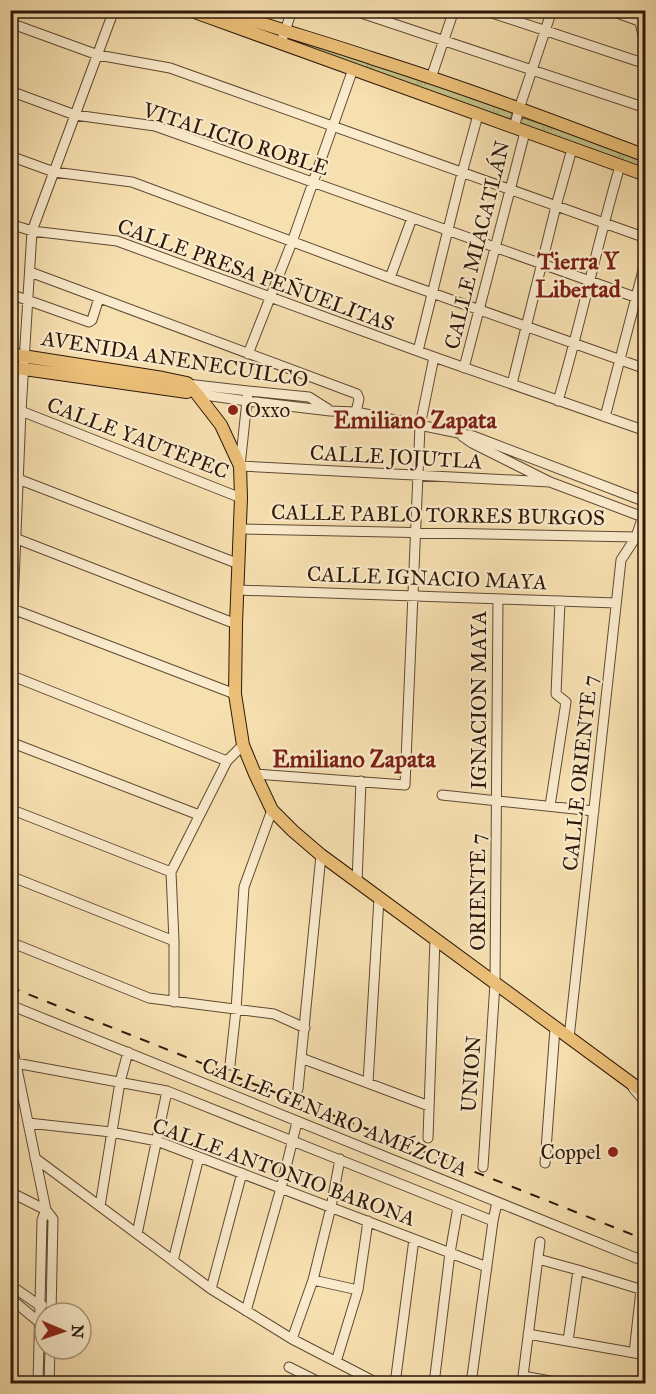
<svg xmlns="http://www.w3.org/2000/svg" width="656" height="1394" viewBox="0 0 656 1394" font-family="'IM FELL Great Primer',serif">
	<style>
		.park { fill: url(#park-tufts); stroke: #776c49; stroke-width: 1.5 }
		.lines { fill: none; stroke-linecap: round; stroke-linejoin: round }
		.minor-casing { stroke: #5f4934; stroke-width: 11 }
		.major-casing { stroke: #2c170a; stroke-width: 14 }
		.minor { stroke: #faebcc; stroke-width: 9 }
		.major { stroke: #ecc078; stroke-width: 12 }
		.rail { stroke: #2c170a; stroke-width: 2; stroke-dasharray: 10 10; stroke-linecap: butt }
		.poi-dot { fill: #8f2418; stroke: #faebcc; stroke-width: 2 }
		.labels { text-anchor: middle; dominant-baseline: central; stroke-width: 4.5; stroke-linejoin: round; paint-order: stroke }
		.street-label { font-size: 21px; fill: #2c170a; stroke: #faebcc }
		.poi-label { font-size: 21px; fill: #2c170a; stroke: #faebcc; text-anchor: start }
		.quarter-label { font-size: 24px; font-weight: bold; fill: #7a1f14; stroke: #faebcc }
	</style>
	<defs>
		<pattern id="park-tufts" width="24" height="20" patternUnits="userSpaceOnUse" patternTransform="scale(1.5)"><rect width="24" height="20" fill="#c2c188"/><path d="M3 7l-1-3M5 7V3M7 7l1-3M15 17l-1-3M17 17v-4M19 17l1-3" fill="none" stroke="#a7a574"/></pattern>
	</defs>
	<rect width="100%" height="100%" fill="#f7e0b0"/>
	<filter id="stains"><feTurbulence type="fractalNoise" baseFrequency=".00333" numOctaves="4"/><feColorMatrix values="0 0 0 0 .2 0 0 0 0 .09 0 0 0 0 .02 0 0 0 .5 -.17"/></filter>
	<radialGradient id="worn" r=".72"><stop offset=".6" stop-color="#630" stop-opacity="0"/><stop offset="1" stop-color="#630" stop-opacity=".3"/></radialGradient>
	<path class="park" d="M 201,11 L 211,11 L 393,70 L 512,112 L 512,116 L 509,119 Z
		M 524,118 L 645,158 L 645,170 L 519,126 L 521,119 Z"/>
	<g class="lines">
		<defs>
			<path id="minor" d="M 352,10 L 646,108
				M 483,10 L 646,64
				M 609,10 L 639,21
				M 637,10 L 646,47
				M 10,23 L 98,55 L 170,68 L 646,238
				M 283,37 L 292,10
				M 431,78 L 454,10
				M 10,91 L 75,115 L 155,126 L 646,301
				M 514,128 L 519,109 L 552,10
				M 10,156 L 54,172 L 132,182 L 390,278 L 646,369
				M 10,224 L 32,231 L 117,241 L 434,357 L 646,431
				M 30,272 L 357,394 L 359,399 L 356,412
				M 390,278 L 412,218
				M 10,294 L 89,322 L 92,320 L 99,298
				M 418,351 L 462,173 L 478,115
				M 248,354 L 292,242 L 353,69
				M 464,368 L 525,132
				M 187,384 L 248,391 L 309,397 L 328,409
				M 512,384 L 556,206 L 572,149
				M 248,391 L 240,466 L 550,482
				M 197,394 L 247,401 L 330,411 L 356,412 L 473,436 L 646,502
				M 558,401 C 581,323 597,244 620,166
				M 21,411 L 241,498
				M 605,417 L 646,259
				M 462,436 L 472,443 L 550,482 L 643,517
				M 18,479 L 239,564
				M 240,529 L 636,537
				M 12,537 L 236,624
				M 237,590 L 616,603
				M 10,608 L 235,694
				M 10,675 L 227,761
				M 10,680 L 21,411 L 32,231 L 114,10
				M 10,742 L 199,815
				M 255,774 L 405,785 L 420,426 L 434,357
				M 442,795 L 594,811
				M 550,806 L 566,702 L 556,694 L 560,601
				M 10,809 L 171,872
				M 10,876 L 174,941
				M 357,882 L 361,781
				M 10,942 L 149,998 L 274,1014 L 305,1028
				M 174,1002 L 174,941 L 171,872 L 227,761 L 243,745
				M 10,1005 L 646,1262
				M 10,1035 L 46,1210 L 53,1219 L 51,1313
				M 569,1038 L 621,560 L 636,537 L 646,507
				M 301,1058 L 429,1106
				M 10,1062 L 167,1091 L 493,1221
				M 230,1065 L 236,1010 L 244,887 L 272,810
				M 368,1083 L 379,898
				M 633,1088 L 646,1103
				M 298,1089 L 321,855
				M 28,1123 L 111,1132 L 157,1141 L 487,1267
				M 428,1138 L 435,939
				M 35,1158 L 211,1289 L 292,1339 L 379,1384
				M 545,1163 L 555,1028
				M 483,1167 L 495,983 L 498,599
				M 10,1192 L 46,1210
				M 100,1206 L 120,1082 L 128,1052
				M 137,1234 L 167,1091
				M 538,1259 L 578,1270 L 646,1291
				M 173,1261 L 199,1157
				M 313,1280 L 358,1290
				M 10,1285 L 39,1305 L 42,1305
				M 211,1289 L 242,1173
				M 10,1298 L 39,1322
				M 246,1311 L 281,1188 L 297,1122
				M 528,1334 L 646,1355
				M 292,1339 L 313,1280 L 331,1207 L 340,1159
				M 568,1341 L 578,1270
				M 634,1353 L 641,1290
				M 336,1362 L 358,1290 L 368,1221
				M 289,1367 L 323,1384
				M 523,1376 L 566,1384
				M 38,1384 L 42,1220 L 46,1210
				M 49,1384 L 50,1349
				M 395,1384 L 414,1239
				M 434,1384 L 450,1253 L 458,1207
				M 471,1384 L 493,1221 L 497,1202
				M 522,1384 L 540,1242"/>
			<path id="major" d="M 189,10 L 646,175
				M 222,10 C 273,28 324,42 374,59 C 466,88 556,122 646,156
				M 10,354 L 163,378 L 187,383 L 197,394 L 221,425 L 240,466 L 241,498 L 236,624 L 235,694 L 243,745 L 255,774 L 272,810 L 293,831 L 321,855 L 646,1094
				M 10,367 L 187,392"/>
		</defs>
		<use href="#minor" class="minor-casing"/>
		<use href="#major" class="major-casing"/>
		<use href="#minor" class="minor"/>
		<use href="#major" class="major"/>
		<path class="rail" d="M 10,987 L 646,1240"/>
	</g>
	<g class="poi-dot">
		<circle cx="233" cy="410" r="6"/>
		<circle cx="613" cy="1152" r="6"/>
	</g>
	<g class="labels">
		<g class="street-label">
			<text transform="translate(236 139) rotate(18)">VITALICIO ROBLE</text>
			<text transform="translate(477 245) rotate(-76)">CALLE MIACATLÁN</text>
			<text transform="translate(256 275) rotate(20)">CALLE PRESA PEÑUELITAS</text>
			<text transform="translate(175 359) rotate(9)">AVENIDA ANENECUILCO</text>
			<text transform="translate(138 438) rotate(21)">CALLE YAUTEPEC</text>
			<text transform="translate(396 457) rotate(3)">CALLE JOJUTLA</text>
			<text transform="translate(438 515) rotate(1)">CALLE PABLO TORRES BURGOS</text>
			<text transform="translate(427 578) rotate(2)">CALLE IGNACIO MAYA</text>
			<text transform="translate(479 700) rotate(-90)">IGNACION MAYA</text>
			<text transform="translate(580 773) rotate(-84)">CALLE ORIENTE 7</text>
			<text transform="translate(478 892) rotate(-90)">ORIENTE 7</text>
			<text transform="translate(471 1074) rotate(-86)">UNION</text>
			<text transform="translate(335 1117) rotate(22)">CALLE GENARO AMÉZCUA</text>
			<text transform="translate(284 1172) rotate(20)">CALLE ANTONIO BARONA</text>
		</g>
		<g class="poi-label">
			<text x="245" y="410">Oxxo</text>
			<text x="601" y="1152" text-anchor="end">Coppel</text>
		</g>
		<g class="quarter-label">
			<text x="578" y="261">Tierra Y<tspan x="578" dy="28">Libertad</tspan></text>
			<text x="415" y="420">Emiliano Zapata</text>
			<text x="354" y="759">Emiliano Zapata</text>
		</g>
	</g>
	<rect width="656" height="1394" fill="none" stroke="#f7e0b0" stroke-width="36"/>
	<rect x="12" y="12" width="632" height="1370" fill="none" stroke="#2c170a" stroke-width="3"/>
	<rect x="18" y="18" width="620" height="1358" fill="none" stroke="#2c170a" stroke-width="1.5"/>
	<g transform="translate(63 1331) rotate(92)"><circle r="28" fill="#faebcc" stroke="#a8967e" stroke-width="1.5"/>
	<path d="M0-4.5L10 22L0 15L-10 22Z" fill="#8f2418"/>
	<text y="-9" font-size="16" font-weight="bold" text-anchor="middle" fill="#2c170a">N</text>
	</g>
	<rect width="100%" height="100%" filter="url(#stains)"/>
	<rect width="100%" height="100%" fill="url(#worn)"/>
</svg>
